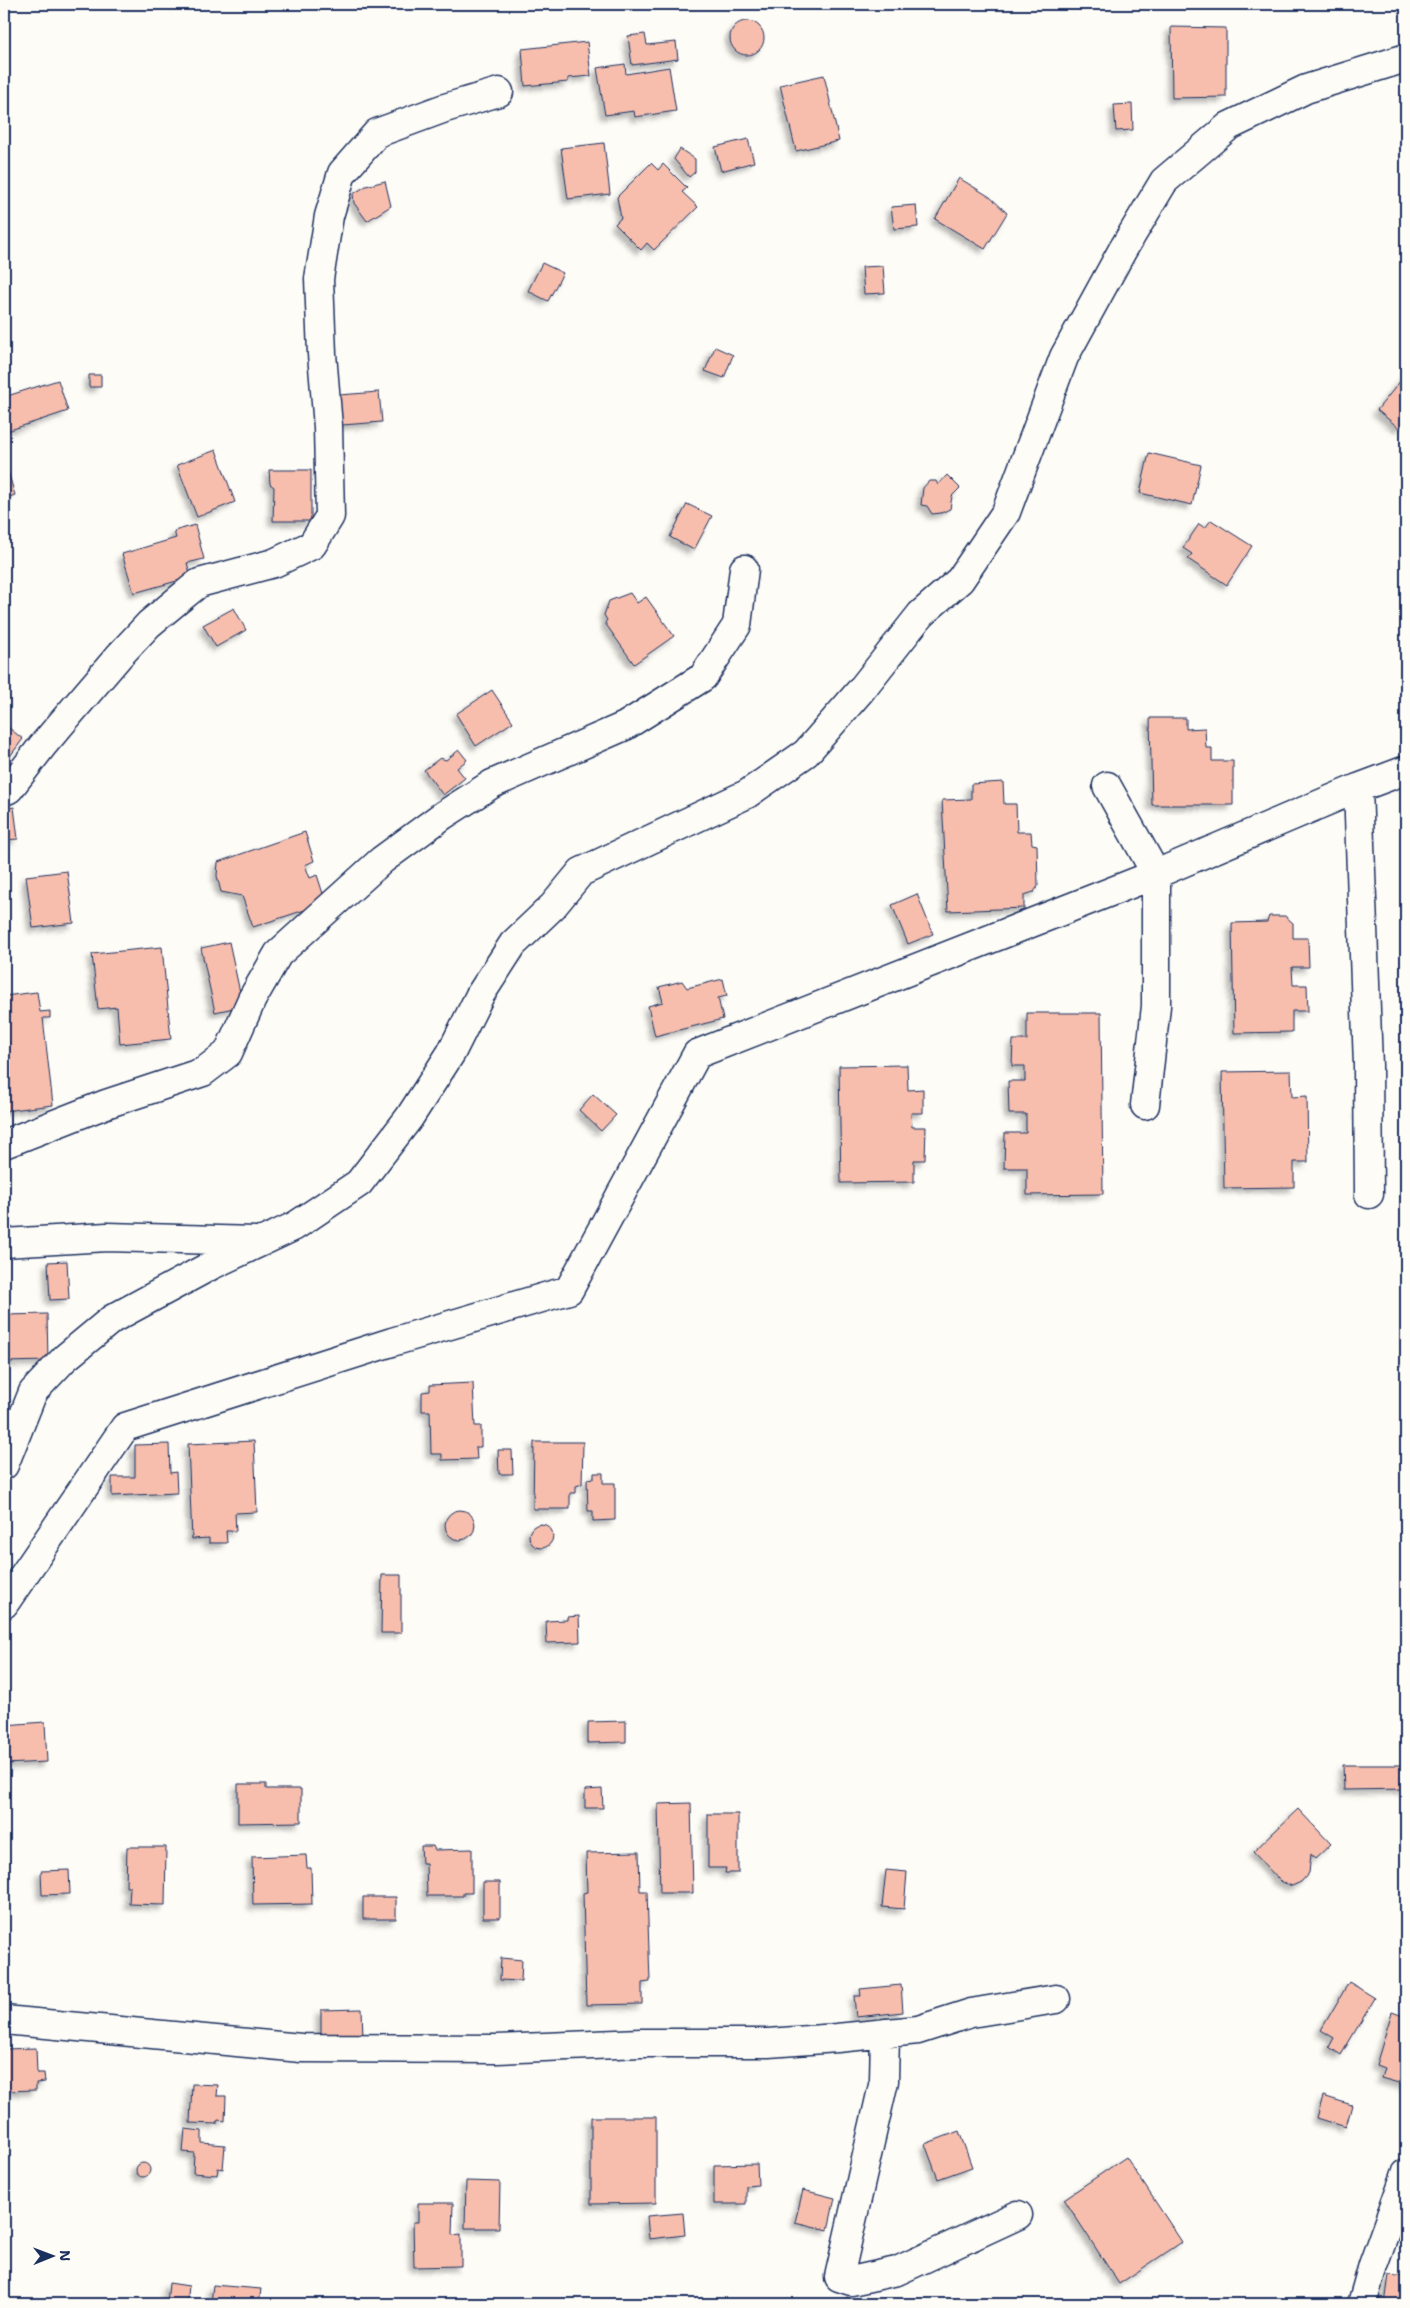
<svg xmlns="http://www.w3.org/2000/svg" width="1410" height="2308" viewBox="0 0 1410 2308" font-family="'Shantell Sans',sans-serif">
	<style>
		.building { fill: #f7bead; stroke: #1b2f5e; filter: url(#shadow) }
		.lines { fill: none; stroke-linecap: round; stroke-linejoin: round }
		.minor-casing { stroke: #1b2f5e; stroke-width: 31 }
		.minor { stroke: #fdfcf7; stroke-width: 28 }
	</style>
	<defs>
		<filter id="shadow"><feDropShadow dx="-4.5" dy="4.5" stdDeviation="2.5" flood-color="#0004"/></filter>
	</defs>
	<rect width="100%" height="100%" fill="#fdfcf7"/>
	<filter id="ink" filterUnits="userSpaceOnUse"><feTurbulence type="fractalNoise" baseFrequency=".02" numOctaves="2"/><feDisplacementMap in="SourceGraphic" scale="10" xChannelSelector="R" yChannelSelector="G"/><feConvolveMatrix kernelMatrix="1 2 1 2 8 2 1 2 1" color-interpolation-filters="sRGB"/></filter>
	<g filter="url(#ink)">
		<path class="building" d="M730 38a17 17 0 1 1 34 0a17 17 0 1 1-34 0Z
			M 1171,27 L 1226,28 L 1226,97 L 1172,98 Z
			M 645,34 L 647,45 L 676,42 L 678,59 L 632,65 L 628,36 Z
			M 587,42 L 591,76 L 568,78 L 568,82 L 525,86 L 522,49 Z
			M 625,64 L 626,74 L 669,67 L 676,111 L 635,117 L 634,111 L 605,115 L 597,68 Z
			M 824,75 L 839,141 L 796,151 L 780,85 Z
			M 1132,104 L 1133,130 L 1116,131 L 1114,105 Z
			M 748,139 L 754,162 L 721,171 L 715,147 Z
			M 604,143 L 610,194 L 568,199 L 561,148 Z
			M 680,149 L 695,159 L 695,172 L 689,177 L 674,159 Z
			M 651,163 L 658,170 L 663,164 L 687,188 L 682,192 L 698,207 L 654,250 L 647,243 L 641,250 L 615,224 L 621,218 L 617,197 Z
			M 959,178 L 990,197 L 1007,213 L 985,249 L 935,219 Z
			M 385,181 L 391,206 L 367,221 L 354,203 L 353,194 L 366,186 Z
			M 916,205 L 918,227 L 894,229 L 891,207 Z
			M 542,263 L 563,273 L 548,301 L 528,291 Z
			M 883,266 L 885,293 L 864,294 L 862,267 Z
			M 715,347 L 733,355 L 724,378 L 705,371 Z
			M 1406,374 L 1406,426 L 1403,423 L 1399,428 L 1377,410 Z
			M 89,375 L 101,375 L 101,387 L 89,387 Z
			M 58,380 L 68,411 L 4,432 L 4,397 Z
			M 379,392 L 382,422 L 342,425 L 339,395 Z
			M 216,450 L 235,502 L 197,517 L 177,465 Z
			M 1149,453 L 1201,465 L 1192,505 L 1140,493 Z
			M 4,458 L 15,495 L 4,499 Z
			M 269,470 L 311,470 L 311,521 L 273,521 L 274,487 L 270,484 Z
			M 947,475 L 960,488 L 952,496 L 950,509 L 941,513 L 932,514 L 927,506 L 921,505 L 923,488 L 929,481 L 936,481 L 938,485 Z
			M 687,504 L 712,516 L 694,550 L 670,537 Z
			M 1211,520 L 1252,546 L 1227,585 L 1188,559 L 1192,554 L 1183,548 L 1199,524 L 1205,528 Z
			M 195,525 L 204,559 L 187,563 L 191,577 L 134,593 L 122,554 L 176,538 L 174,531 Z
			M 630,593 L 637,603 L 646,597 L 674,636 L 634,664 L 605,623 L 607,620 L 604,615 L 609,601 Z
			M 234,608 L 246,630 L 216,647 L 203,625 Z
			M 492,690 L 513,722 L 476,746 L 456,714 Z
			M 1150,718 L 1186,718 L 1186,729 L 1205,728 L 1206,748 L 1212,748 L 1212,761 L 1233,761 L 1233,805 L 1152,805 Z
			M 4,724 L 23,739 L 4,764 Z
			M 459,750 L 467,760 L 457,768 L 465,778 L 443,795 L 424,770 L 440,758 L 446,760 Z
			M 1003,782 L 1004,804 L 1016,804 L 1017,832 L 1031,832 L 1032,844 L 1037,845 L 1038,886 L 1034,892 L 1024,895 L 1024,908 L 948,911 L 942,800 L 971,799 L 971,784 Z
			M 14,807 L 18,839 L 4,840 L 4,809 Z
			M 305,832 L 314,861 L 305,865 L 310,878 L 317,875 L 326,903 L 253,927 L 242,896 L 221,892 L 217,876 L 218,862 Z
			M 67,871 L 74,923 L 33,928 L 26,876 Z
			M 917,894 L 933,934 L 908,944 L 892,905 Z
			M 1269,916 L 1285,916 L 1293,923 L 1293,938 L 1308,938 L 1309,967 L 1292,967 L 1293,985 L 1307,985 L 1308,1011 L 1292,1011 L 1292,1032 L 1234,1033 L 1232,923 L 1267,922 Z
			M 229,942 L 243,1006 L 215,1012 L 201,948 Z
			M 162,947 L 171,1039 L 120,1044 L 117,1007 L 98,1009 L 92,954 Z
			M 723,979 L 727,996 L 718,998 L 723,1019 L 655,1036 L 648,1006 L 663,1002 L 659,987 L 682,981 L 687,988 Z
			M 37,992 L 40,1012 L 50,1011 L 50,1018 L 43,1018 L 53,1105 L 4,1111 L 4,996 Z
			M 1027,1013 L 1101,1013 L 1103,1194 L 1027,1195 L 1027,1168 L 1004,1168 L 1005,1133 L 1026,1133 L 1026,1114 L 1009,1114 L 1008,1081 L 1025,1081 L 1025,1066 L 1012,1066 L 1013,1040 L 1027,1040 Z
			M 907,1065 L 908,1090 L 923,1089 L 923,1113 L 911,1113 L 912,1127 L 926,1127 L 925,1160 L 914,1160 L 914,1182 L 841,1183 L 839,1066 Z
			M 1291,1071 L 1292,1097 L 1307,1096 L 1308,1162 L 1294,1162 L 1294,1187 L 1224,1188 L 1222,1072 Z
			M 593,1094 L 616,1115 L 601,1131 L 579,1110 Z
			M 67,1261 L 69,1299 L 50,1300 L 48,1262 Z
			M 4,1281 L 5,1315 L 47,1314 L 48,1361 L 4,1362 Z
			M 473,1383 L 475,1426 L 481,1426 L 481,1447 L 476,1447 L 477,1459 L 442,1460 L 442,1454 L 431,1454 L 430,1411 L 422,1411 L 422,1392 L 430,1391 L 430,1385 Z
			M 254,1441 L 257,1512 L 235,1513 L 236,1531 L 226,1531 L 227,1543 L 209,1543 L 209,1538 L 192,1539 L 188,1444 Z
			M 534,1442 L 583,1442 L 582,1484 L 576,1486 L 576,1493 L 570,1493 L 570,1509 L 533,1509 Z
			M 169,1444 L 170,1473 L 176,1472 L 177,1493 L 112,1496 L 112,1477 L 135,1477 L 135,1445 Z
			M 498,1450 L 512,1450 L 513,1474 L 499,1474 Z
			M 594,1473 L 603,1473 L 603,1483 L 615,1483 L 615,1520 L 593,1521 L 593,1511 L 588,1511 L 587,1479 L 594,1478 Z
			M445 1525a15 15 0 1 1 30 0a15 15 0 1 1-30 0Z
			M529 1536a12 12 0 1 1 24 0a12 12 0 1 1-24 0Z
			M 382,1575 L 401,1575 L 401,1633 L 381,1633 Z
			M 579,1616 L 580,1642 L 547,1643 L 546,1621 L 567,1620 L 567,1617 Z
			M 626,1721 L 626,1742 L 588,1743 L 588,1722 Z
			M 45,1722 L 47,1762 L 4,1764 L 4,1725 Z
			M 1343,1765 L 1406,1765 L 1406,1789 L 1344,1790 Z
			M 238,1784 L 266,1784 L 266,1789 L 301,1789 L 301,1822 L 238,1823 Z
			M 602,1789 L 603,1808 L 585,1808 L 585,1790 Z
			M 691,1803 L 693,1893 L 660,1893 L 658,1804 Z
			M 1298,1809 L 1331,1844 L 1315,1859 L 1311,1854 L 1309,1873 L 1301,1882 L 1292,1886 L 1280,1881 L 1253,1852 Z
			M 708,1814 L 738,1814 L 738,1873 L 725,1873 L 726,1868 L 708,1868 Z
			M 421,1846 L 433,1846 L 435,1850 L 472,1849 L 472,1893 L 463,1893 L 463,1896 L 427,1896 L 426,1863 L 422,1863 Z
			M 127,1847 L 166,1847 L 165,1905 L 129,1904 L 130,1887 L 126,1887 Z
			M 639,1852 L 640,1891 L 647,1891 L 650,1982 L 642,1983 L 642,2004 L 586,2005 L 583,1893 L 587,1892 L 586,1853 Z
			M 306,1855 L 307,1868 L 311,1868 L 312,1904 L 253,1905 L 252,1857 Z
			M 69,1870 L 70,1894 L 42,1895 L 41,1871 Z
			M 886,1870 L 907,1872 L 904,1909 L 882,1907 Z
			M 483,1882 L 500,1882 L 500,1918 L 483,1918 Z
			M 363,1897 L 396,1897 L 396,1919 L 363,1919 Z
			M 501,1958 L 522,1960 L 521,1981 L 500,1980 Z
			M 1349,1982 L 1375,1998 L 1341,2055 L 1329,2047 L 1334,2038 L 1321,2030 Z
			M 901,1985 L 903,2012 L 856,2017 L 854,1996 L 861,1996 L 860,1989 Z
			M 362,2009 L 363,2038 L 321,2039 L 321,2010 Z
			M 1392,2012 L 1406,2017 L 1406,2085 L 1381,2078 L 1384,2068 L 1376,2065 Z
			M 36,2048 L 37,2073 L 44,2073 L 45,2082 L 36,2083 L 36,2090 L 4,2091 L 4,2049 Z
			M 192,2084 L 218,2085 L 217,2096 L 226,2096 L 225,2121 L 218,2120 L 217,2124 L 190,2123 Z
			M 1323,2096 L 1352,2105 L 1346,2127 L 1317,2118 Z
			M 591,2117 L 656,2117 L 656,2203 L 591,2204 Z
			M 185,2129 L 202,2131 L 202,2143 L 225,2145 L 223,2169 L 218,2168 L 217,2175 L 193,2173 L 194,2153 L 183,2152 Z
			M 959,2131 L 972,2167 L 938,2179 L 925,2144 Z
			M 1126,2157 L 1182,2242 L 1119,2284 L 1064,2199 Z
			M136 2170a7 7 0 1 1 14 0a7 7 0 1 1-14 0Z
			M 757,2164 L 758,2185 L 746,2186 L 746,2204 L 714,2204 L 714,2165 Z
			M 466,2181 L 500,2182 L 499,2228 L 465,2228 Z
			M 803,2190 L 835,2198 L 828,2230 L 795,2222 Z
			M 418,2203 L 453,2203 L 452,2235 L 461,2234 L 461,2266 L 414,2267 L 413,2222 L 418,2222 Z
			M 683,2213 L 685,2235 L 649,2239 L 647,2216 Z
			M 1389,2275 L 1406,2277 L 1406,2304 L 1385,2304 Z
			M 169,2283 L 189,2286 L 187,2304 L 167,2304 Z
			M 213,2285 L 261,2289 L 259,2304 L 211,2304 Z
			M 848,2297 L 852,2304 L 835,2304 Z"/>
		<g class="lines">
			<defs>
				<path id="minor" d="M 1107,786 L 1156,874 L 1156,1006 L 1145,1105
					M 1358,788 L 1368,1066 L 1369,1194
					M 4,791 L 9,789 L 43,745 L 119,656 L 149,624 L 178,600 L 199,583 L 274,563 L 312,545 L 330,516 L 328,427 L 322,354 L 319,279 L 329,216 L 342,173 L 377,133 L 445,108 L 499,92
					M 4,1144 L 106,1104 L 203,1072 L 228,1053 L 252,999 L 278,954 L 382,860 L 442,816 L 492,784 L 625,726 L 703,677 L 737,625 L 744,569
					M 4,1243 L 107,1237 L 256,1241
					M 4,1465 L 33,1392 L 65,1358 L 112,1319 L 212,1265 L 295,1226 L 359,1183 L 409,1118 L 451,1053 L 480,995 L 513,944 L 553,906 L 581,872 L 747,794 L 806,753 L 861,690 L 921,614 L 960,580 L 1006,512 L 1064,357 L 1122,251 L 1164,181 L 1229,126 L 1306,89 L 1406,58
					M 4,1604 L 125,1427 L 392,1342 L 569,1290 L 697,1054 L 1156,874 L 1358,788 L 1406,770
					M 4,2020 L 301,2048 L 497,2049 L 641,2043 L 768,2043 L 837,2038 L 918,2030 L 971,2013 L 1056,1999
					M 885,2033 L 884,2081 L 839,2277 L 851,2281 L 897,2271 L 1018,2215
					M 1362,2304 L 1373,2265 L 1406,2174"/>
			</defs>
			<use href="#minor" class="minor-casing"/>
			<use href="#minor" class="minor"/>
		</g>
	</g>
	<rect width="1410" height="2308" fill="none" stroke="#fdfcf7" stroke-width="20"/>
	<rect x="10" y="10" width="1390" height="2288" fill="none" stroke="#1b2f5e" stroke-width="2" filter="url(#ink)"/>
	<g transform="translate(52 2256) rotate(89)" stroke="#fdfcf7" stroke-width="4" paint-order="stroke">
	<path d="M0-4L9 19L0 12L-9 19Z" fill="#1b2f5e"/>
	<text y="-8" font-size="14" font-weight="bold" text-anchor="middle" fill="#1b2f5e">N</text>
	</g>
</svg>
